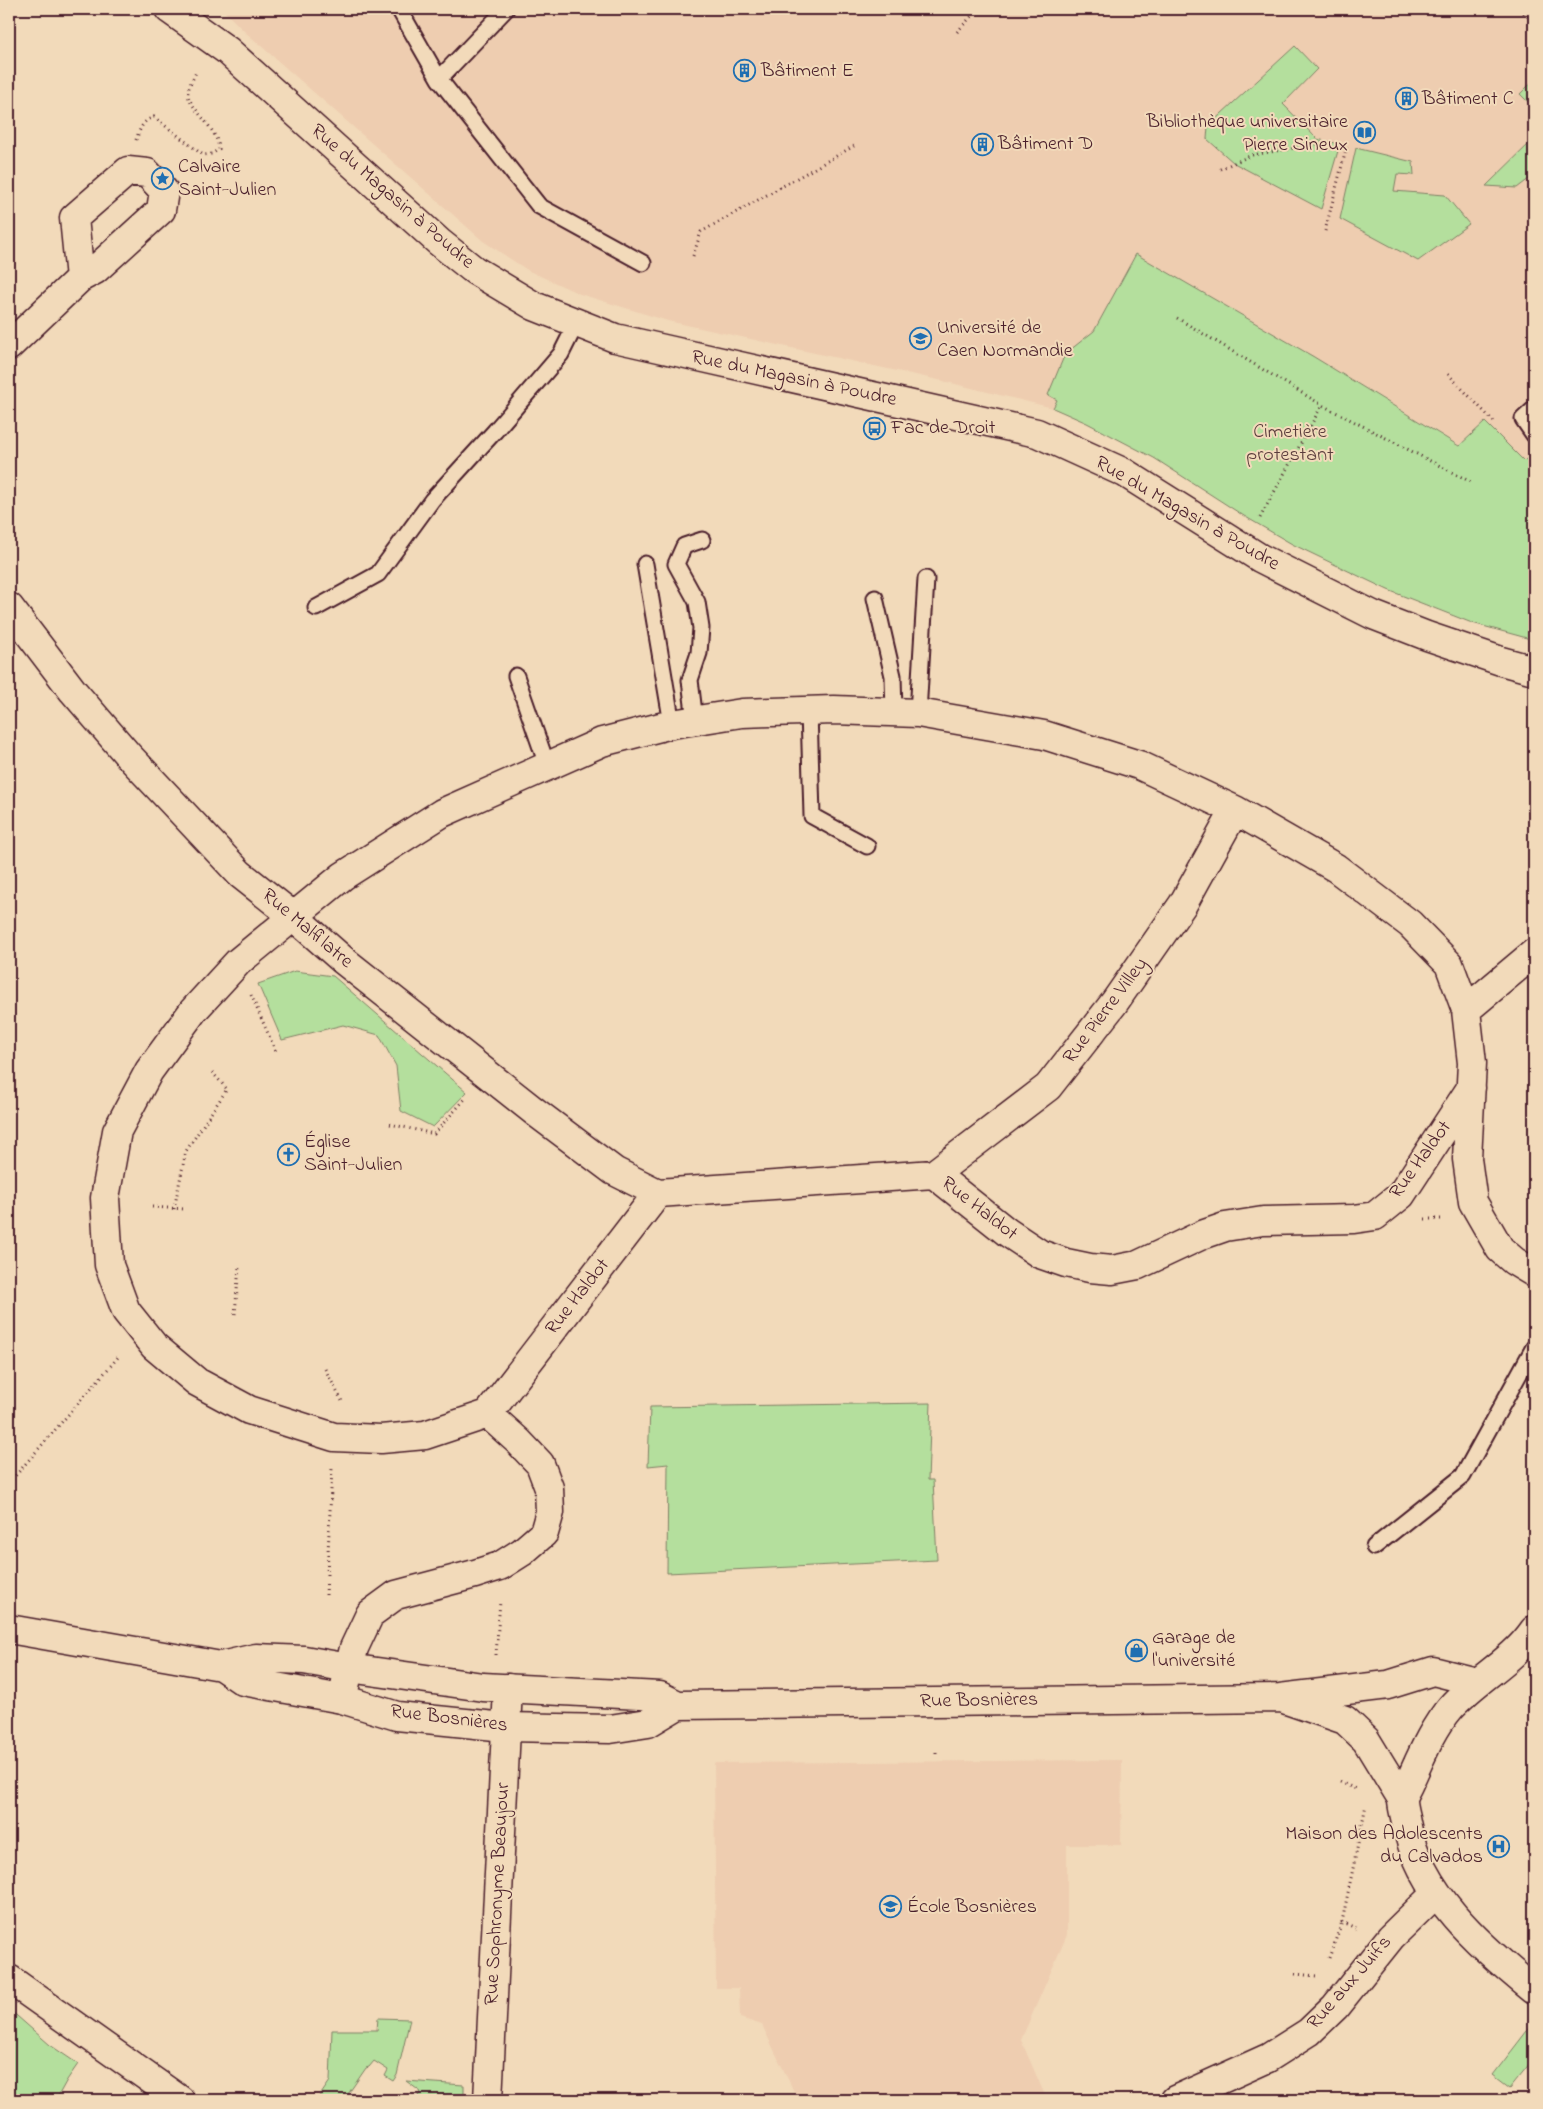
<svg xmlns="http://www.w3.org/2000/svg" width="1543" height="2109" viewBox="0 0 1543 2109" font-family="'Indie Flower',sans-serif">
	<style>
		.built { fill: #eecdb0 }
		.green { fill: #b4df9d; stroke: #7f7f64 }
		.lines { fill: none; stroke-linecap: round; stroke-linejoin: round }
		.service-casing { stroke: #4a1f2b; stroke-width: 19 }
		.minor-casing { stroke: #4a1f2b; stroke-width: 31 }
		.tertiary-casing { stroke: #4a1f2b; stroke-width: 31 }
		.secondary-casing { stroke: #4a1f2b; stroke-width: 31 }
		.path { stroke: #4a1f2b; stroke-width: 3; stroke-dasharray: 1 4; stroke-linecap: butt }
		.service { stroke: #f2daba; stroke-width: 15 }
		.minor { stroke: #f2daba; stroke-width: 28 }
		.tertiary { stroke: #f2daba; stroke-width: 28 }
		.secondary { stroke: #f2daba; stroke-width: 28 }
		.labels { text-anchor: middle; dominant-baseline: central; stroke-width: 4; stroke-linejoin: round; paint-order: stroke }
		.poi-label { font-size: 20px; fill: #4a1f2b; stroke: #f2daba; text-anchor: start }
		.street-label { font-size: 20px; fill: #4a1f2b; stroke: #f2daba }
		.park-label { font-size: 20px; fill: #5a3c3c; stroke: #f2daba }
	</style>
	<rect width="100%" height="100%" fill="#f2daba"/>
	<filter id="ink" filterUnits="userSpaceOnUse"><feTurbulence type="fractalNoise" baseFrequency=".02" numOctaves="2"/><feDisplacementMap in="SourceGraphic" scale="10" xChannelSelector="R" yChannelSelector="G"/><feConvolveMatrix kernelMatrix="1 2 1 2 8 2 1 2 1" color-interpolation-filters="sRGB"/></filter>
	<g filter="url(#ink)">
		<path class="built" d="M 222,9 L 1534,9 L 1534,640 L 1531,489 L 1314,357 L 1136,254 L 1053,408 L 943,381 L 668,321 L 580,294 L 529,271 L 483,241 L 244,31 Z
			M 1122,1760 L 1121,1845 L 1067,1845 L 1067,1935 L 1021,2040 L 1047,2100 L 798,2100 L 762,2025 L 740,2018 L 739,1988 L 716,1988 L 714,1763 Z"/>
		<path class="green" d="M 1295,46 L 1317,69 L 1283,104 L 1317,139 L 1340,144 L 1321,209 L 1234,163 L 1207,139 L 1208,126 Z
			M 1534,80 L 1534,108 L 1520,94 Z
			M 1534,139 L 1534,175 L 1517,188 L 1486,186 Z
			M 1356,148 L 1413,162 L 1414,175 L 1397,174 L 1394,191 L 1445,195 L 1469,224 L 1418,261 L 1340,219 Z
			M 1136,254 L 1314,357 L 1459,446 L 1485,422 L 1524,461 L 1534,452 L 1534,640 L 1472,623 L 1388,590 L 1292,544 L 1244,516 L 1154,458 L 1087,423 L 1053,408 L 1057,400 L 1048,395 L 1065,354 L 1094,331 Z
			M 295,971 L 333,976 L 467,1092 L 433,1127 L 401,1111 L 396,1066 L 379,1035 L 343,1025 L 282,1040 L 258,984 Z
			M 931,1403 L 928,1480 L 933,1480 L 937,1560 L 667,1573 L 668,1464 L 648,1466 L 650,1407 Z
			M 9,2009 L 50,2045 L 78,2064 L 67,2080 L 56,2100 L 9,2100 Z
			M 378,2018 L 410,2019 L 397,2075 L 393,2081 L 385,2076 L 388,2070 L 374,2061 L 369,2067 L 366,2068 L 344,2100 L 317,2100 L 330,2081 L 332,2030 L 377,2030 Z
			M 1530,2027 L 1534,2030 L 1534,2064 L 1531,2062 L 1510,2088 L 1493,2075 Z
			M 406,2081 L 464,2085 L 464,2100 L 415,2100 L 421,2092 Z"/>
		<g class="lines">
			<defs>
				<path id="service" d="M 399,9 L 439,79 L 539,206 L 643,263
					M 439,79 L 506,9
					M 1534,409 L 1523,419 L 1534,435
					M 645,564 L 672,724
					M 875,598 L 893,676 L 894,712
					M 316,608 L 378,574 L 432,500 L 495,431 L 561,354 L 576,324
					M 516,676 L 547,765
					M 809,711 L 812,816 L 867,846
					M 918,713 L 926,579
					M 695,721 L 690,680 L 699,653 L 701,628 L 697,602 L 676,564 L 684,546 L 702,540
					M 1374,1547 L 1463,1476 L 1534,1347"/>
				<path id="minor" d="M 9,346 L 80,278 L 95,270 L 161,210 L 164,191 L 147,173 L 128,171 L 74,218 L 80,278
					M 9,607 L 73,691 L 128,755 L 240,874 L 293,916 L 343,960 L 534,1111 L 614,1171 L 658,1193
					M 1466,1010 L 1534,953
					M 934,1174 L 1048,1087 L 1114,1003 L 1183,904 L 1235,810
					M 488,1414 L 425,1435 L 381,1439 L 334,1437 L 249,1410 L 197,1382 L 154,1346 L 126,1311 L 109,1265 L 105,1198 L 117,1131 L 149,1071 L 193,1011 L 238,962 L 343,876 L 442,813 L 602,742 L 672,724 L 742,713 L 834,710 L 918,713 L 1044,735 L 1139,765 L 1235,810 L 1336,868 L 1410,924 L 1449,964 L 1466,1010 L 1472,1063 L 1467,1159 L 1473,1202 L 1500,1249 L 1514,1261 L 1534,1273
					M 488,1414 L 658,1193 L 934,1174 L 1007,1232 L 1040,1254 L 1066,1263 L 1090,1268 L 1112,1270 L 1138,1265 L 1202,1235 L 1225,1227 L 1263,1221 L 1354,1219 L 1375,1216 L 1401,1195 L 1471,1088
					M 342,1699 L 354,1648 L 370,1614 L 396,1595 L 475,1574 L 500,1566 L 522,1552 L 544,1533 L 550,1512 L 549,1488 L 540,1464 L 519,1442 L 488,1414
					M 488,2100 L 508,1688
					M 1175,2100 L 1268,2058 L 1309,2032 L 1335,2007 L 1391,1937 L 1436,1893"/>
				<path id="tertiary" d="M 169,9 L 228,51 L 439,242 L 474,270 L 534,306 L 615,338 L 1037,433 L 1125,473 L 1260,558 L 1373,615 L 1427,636 L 1501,661 L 1534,670
					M 9,1979 L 180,2100"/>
				<path id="secondary" d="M 9,1629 L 221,1666 L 256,1658 L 304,1660 L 349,1668 L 483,1687 L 660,1696 L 678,1705 L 1280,1698 L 1388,1685 L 1433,1671 L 1477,1682
					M 1534,1630 C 1513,1661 1476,1679 1451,1707 C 1432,1729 1421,1757 1409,1783 C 1407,1788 1402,1795 1402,1800 C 1402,1807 1405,1816 1406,1822 C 1419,1893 1481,1947 1534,1990
					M 221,1666 L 243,1681 L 342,1699 L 397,1716 L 505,1727 L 610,1729 L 648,1723 L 678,1705
					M 1287,1700 L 1345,1720 L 1366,1740 L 1402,1799"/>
			</defs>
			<use href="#service" class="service-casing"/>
			<use href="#minor" class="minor-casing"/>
			<use href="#tertiary" class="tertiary-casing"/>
			<use href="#secondary" class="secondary-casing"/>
			<path class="path" d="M 1520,9 L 1534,23
				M 957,32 L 978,9
				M 136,140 C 140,129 142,121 154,117 L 203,155 L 212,154 L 219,149 C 217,126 186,106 188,92 C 189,85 194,77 197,70
				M 1220,169 L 1252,155 L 1330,142
				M 1325,231 L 1347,146
				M 693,256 L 701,232 L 854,146
				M 1177,318 L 1322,405
				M 1448,374 L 1496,424
				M 1260,518 L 1322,405 L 1471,482
				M 251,995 L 277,1054
				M 390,1124 L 434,1134 L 465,1099
				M 152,1207 L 184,1209
				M 174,1209 L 186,1151 L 227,1089 L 212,1072
				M 1425,1219 L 1444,1219
				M 235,1314 L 239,1267
				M 325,1369 L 343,1403
				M 9,1483 L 120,1355
				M 326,1595 L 332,1469
				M 496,1655 L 500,1601
				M 936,1752 L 936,1757
				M 1340,1782 L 1358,1790
				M 1356,1928 L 1342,1922 L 1366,1805
				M 1329,1958 L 1342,1922
				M 1295,1974 L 1317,1976"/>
			<use href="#service" class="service"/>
			<use href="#minor" class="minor"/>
			<use href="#tertiary" class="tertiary"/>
			<use href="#secondary" class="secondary"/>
		</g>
	</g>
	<defs>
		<symbol id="building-ring" viewBox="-11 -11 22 22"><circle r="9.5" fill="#f2daba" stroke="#1f6fb2" stroke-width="1.5"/><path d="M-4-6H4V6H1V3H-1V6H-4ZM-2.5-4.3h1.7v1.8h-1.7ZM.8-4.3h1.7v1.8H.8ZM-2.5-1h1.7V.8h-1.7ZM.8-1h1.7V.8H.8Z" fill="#1f6fb2"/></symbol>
		<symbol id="library-ring" viewBox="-11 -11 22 22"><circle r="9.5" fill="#f2daba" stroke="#1f6fb2" stroke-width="1.5"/><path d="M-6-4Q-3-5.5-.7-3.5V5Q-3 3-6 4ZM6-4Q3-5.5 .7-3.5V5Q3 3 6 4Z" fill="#1f6fb2"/></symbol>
		<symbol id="sight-ring" viewBox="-11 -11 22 22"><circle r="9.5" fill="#f2daba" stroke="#1f6fb2" stroke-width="1.5"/><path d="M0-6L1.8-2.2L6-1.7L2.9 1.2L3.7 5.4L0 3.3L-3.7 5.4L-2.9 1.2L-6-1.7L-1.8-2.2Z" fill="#1f6fb2"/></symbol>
		<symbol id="university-ring" viewBox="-11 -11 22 22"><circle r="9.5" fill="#f2daba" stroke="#1f6fb2" stroke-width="1.5"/><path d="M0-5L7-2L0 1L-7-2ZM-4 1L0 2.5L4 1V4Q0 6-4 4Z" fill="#1f6fb2"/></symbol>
		<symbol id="bus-ring" viewBox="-11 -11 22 22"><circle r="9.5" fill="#f2daba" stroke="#1f6fb2" stroke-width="1.5"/><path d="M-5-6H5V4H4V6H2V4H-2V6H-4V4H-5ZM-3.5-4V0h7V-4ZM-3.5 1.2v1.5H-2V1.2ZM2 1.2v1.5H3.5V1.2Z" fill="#1f6fb2"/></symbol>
		<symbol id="church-ring" viewBox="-11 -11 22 22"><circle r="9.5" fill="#f2daba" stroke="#1f6fb2" stroke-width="1.5"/><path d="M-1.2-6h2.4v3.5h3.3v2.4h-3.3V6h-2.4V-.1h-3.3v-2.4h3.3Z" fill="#1f6fb2"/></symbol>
		<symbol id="shop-ring" viewBox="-11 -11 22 22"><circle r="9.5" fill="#f2daba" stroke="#1f6fb2" stroke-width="1.5"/><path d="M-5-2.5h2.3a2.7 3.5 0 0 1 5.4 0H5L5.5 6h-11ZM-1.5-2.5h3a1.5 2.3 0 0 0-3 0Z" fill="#1f6fb2"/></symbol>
		<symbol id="hospital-ring" viewBox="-11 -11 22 22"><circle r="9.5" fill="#f2daba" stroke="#1f6fb2" stroke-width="1.5"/><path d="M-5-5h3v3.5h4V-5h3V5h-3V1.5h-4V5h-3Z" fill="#1f6fb2"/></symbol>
		<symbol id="school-ring" viewBox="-11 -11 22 22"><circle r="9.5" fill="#f2daba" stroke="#1f6fb2" stroke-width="1.5"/><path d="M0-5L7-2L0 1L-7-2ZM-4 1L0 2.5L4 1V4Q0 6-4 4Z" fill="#1f6fb2"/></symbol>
	</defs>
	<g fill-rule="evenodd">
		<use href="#building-ring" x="732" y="58" width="25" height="25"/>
		<use href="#building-ring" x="1394" y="86" width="25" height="25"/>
		<use href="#library-ring" x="1352" y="120" width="25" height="25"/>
		<use href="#building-ring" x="970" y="132" width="25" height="25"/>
		<use href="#sight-ring" x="150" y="166" width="25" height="25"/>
		<use href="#university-ring" x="908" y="326" width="25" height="25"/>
		<use href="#bus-ring" x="862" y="416" width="25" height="25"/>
		<use href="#church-ring" x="276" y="1142" width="25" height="25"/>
		<use href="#shop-ring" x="1124" y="1638" width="25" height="25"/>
		<use href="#hospital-ring" x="1486" y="1834" width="25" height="25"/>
		<use href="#school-ring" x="878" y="1894" width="25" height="25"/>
	</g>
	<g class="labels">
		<g class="poi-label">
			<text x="761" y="71">Bâtiment E</text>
			<text x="1422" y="99">Bâtiment C</text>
			<text x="1348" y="122" text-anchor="end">Bibliothèque universitaire<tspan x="1348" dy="23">Pierre Sineux</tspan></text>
			<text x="998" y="144">Bâtiment D</text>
			<text x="178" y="167">Calvaire<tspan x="178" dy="23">Saint-Julien</tspan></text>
			<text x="937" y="328">Université de<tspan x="937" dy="23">Caen Normandie</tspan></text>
			<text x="891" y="428">Fac de Droit</text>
			<text x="304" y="1142">Église<tspan x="304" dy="23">Saint-Julien</tspan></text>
			<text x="1152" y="1638">Garage de<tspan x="1152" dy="23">l'université</tspan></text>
			<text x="1483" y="1834" text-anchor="end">Maison des Adolescents<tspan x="1483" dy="23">du Calvados</tspan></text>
			<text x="907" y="1907">École Bosnières</text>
		</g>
		<g class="street-label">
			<text transform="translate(392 197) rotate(41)">Rue du Magasin à Poudre</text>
			<text transform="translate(794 379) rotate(12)">Rue du Magasin à Poudre</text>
			<text transform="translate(1187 514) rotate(30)">Rue du Magasin à Poudre</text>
			<text transform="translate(307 929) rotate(40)">Rue Malfilatre</text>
			<text transform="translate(1106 1011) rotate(-53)">Rue Pierre Villey</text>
			<text transform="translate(1421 1160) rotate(-54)">Rue Haldot</text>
			<text transform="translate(979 1209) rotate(38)">Rue Haldot</text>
			<text transform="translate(578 1297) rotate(-52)">Rue Haldot</text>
			<text transform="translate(979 1701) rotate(-1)">Rue Bosnières</text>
			<text transform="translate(449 1719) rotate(7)">Rue Bosnières</text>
			<text transform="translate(498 1894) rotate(-87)">Rue Sophronyme Beaujour</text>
			<text transform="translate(1350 1983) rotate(-49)">Rue aux Juifs</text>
		</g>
		<g class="park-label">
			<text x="1290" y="432">Cimetière<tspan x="1290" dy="23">protestant</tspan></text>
		</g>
	</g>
	<rect width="1543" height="2109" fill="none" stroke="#f2daba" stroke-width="30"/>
	<rect x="15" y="15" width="1513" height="2079" fill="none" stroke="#4a1f2b" stroke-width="2" filter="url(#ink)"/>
</svg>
